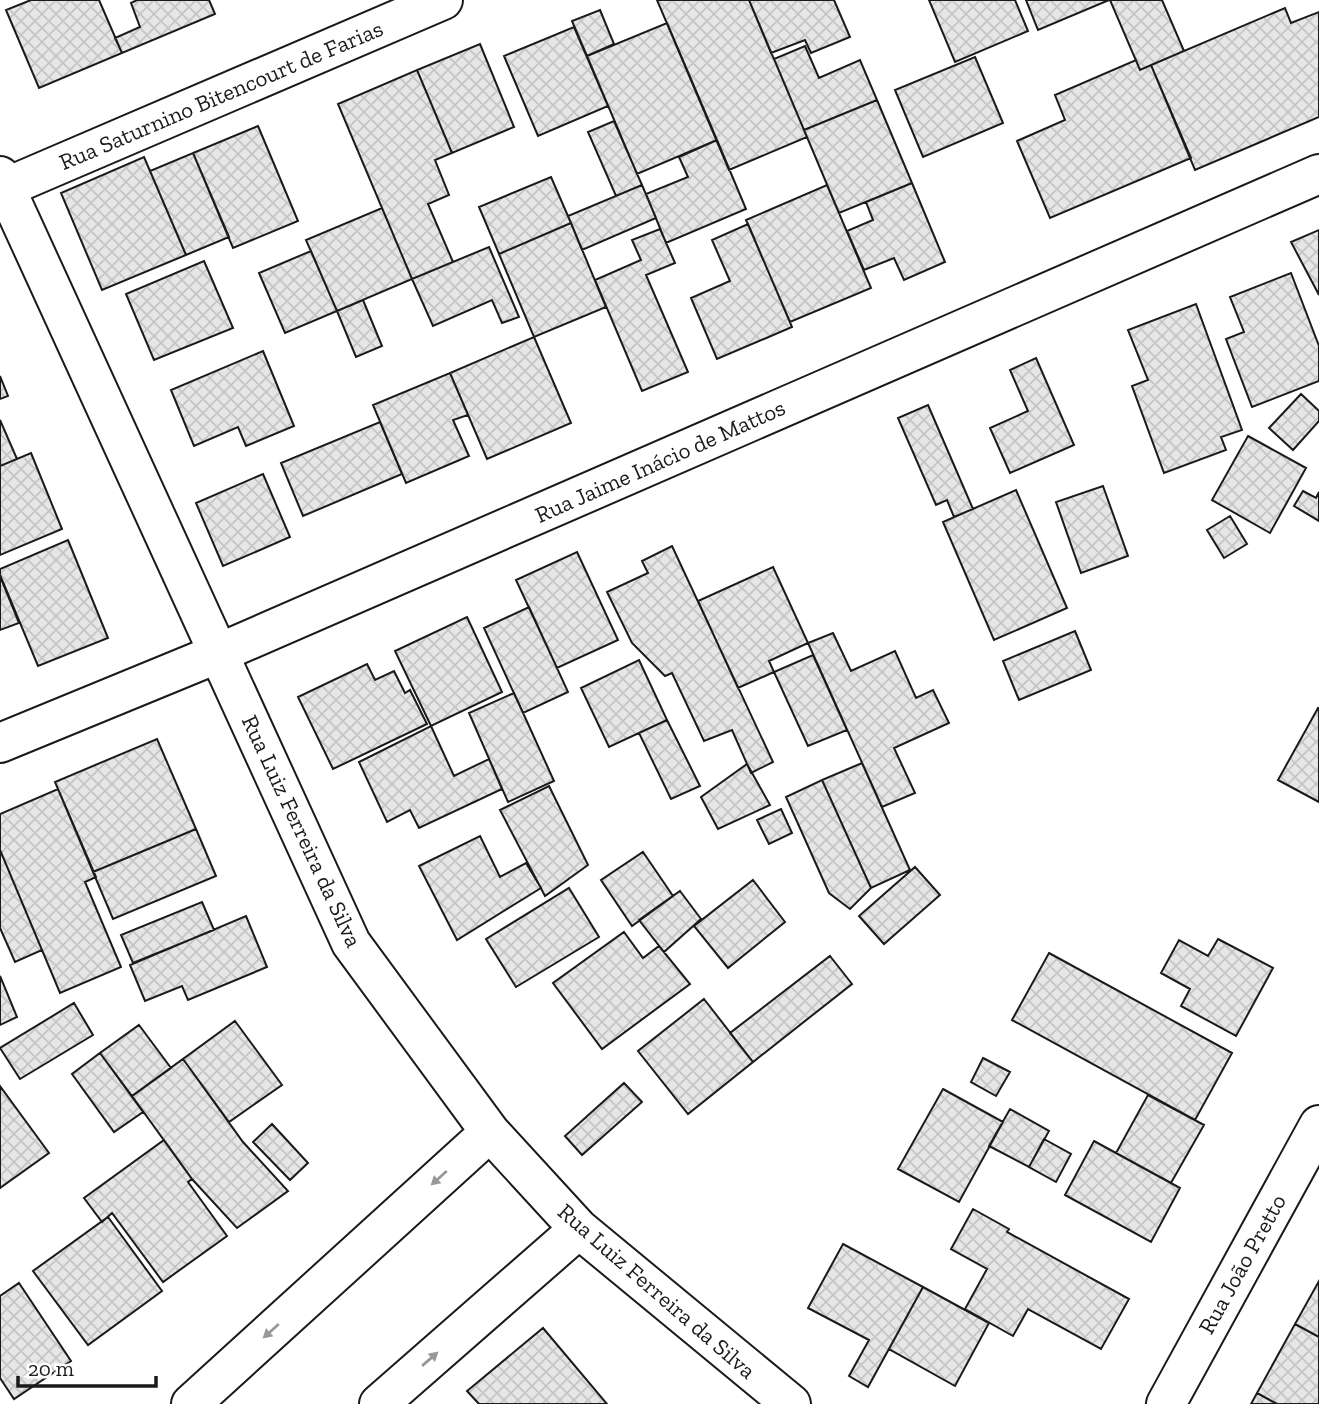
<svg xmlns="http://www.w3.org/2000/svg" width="1319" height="1404" viewBox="0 0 1319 1404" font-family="'Zilla Slab',serif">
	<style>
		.building { fill: url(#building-cross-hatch); stroke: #1a1a1a; stroke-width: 2 }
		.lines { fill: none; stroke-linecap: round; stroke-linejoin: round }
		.minor-casing { stroke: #1a1a1a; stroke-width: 42 }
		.minor { stroke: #fff; stroke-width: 38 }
		.oneway { fill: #989898 }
		.labels { text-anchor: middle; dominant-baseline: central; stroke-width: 5; stroke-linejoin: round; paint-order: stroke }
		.street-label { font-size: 23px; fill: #1a1a1a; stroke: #fff }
	</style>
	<defs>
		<pattern id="building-cross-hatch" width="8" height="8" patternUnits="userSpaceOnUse" patternTransform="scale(1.75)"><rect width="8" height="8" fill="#e6e6e6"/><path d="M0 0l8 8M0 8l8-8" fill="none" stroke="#c5c5c5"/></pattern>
	</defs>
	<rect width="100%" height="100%" fill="#fff"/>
	<path class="building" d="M 31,0 L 99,0 L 122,53 L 39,88 L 6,10 Z
		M 137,0 L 209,0 L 215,14 L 122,53 L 115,38 L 140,27 L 131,3 Z
		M 657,0 L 749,0 L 807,137 L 729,170 Z
		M 749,0 L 834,0 L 850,37 L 811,53 L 805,40 L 771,53 Z
		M 929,0 L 1015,0 L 1028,31 L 955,62 Z
		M 1026,0 L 1109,0 L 1038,30 Z
		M 1110,0 L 1162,0 L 1184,51 L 1140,70 Z
		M 1285,8 L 1291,23 L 1319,12 L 1319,117 L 1195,170 L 1151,65 Z
		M 600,10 L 614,44 L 587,56 L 572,21 Z
		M 667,23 L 717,140 L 637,174 L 587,56 Z
		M 574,27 L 608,106 L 538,136 L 504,56 Z
		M 480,44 L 514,127 L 452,153 L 417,70 Z
		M 805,46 L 819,78 L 860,60 L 877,100 L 804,130 L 774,59 Z
		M 975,57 L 1003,123 L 923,157 L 895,90 Z
		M 1136,60 L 1140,70 L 1151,65 L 1191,158 L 1050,218 L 1017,141 L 1065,120 L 1055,95 Z
		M 417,70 L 452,153 L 435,160 L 449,195 L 428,204 L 453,262 L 412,279 L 338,104 Z
		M 877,100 L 912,183 L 839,213 L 804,130 Z
		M 614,121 L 642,185 L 616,196 L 588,132 Z
		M 258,126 L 298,221 L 233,248 L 193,153 Z
		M 717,140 L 746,209 L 666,243 L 646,194 L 688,177 L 679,157 Z
		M 193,153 L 229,237 L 186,255 L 150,171 Z
		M 144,157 L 186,255 L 102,290 L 61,193 Z
		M 551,177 L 571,223 L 499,254 L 479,207 Z
		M 912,183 L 945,262 L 904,280 L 894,258 L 864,270 L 847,231 L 873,220 L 866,202 Z
		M 642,185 L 656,218 L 582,250 L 568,216 Z
		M 827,185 L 871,288 L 790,322 L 746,220 Z
		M 382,208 L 412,279 L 337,311 L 306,240 Z
		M 571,223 L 606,307 L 534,337 L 499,254 Z
		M 748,224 L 792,327 L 717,359 L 691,298 L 730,281 L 712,240 Z
		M 660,229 L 675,263 L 646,275 L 688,372 L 642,391 L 595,280 L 641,260 L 632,240 Z
		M 1319,230 L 1319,295 L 1291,242 Z
		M 489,247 L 519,317 L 502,323 L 492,300 L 433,326 L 412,279 Z
		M 311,251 L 337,311 L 285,333 L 259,273 Z
		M 204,261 L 233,328 L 154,360 L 126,294 Z
		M 1291,273 L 1319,346 L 1319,381 L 1252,407 L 1226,339 L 1244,332 L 1230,297 Z
		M 363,300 L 382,346 L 356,357 L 337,311 Z
		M 1196,304 L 1242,430 L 1221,437 L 1226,450 L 1164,473 L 1132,386 L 1148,380 L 1128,330 Z
		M 534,337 L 571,423 L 487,459 L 450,373 Z
		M 263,351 L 294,426 L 246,446 L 238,427 L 194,446 L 171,390 Z
		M 1036,358 L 1074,445 L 1010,473 L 990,428 L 1028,411 L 1010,370 Z
		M 450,373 L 468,415 L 453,420 L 469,456 L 406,483 L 373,405 Z
		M 0,376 L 8,396 L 0,399 Z
		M 1301,394 L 1319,411 L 1319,421 L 1293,450 L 1269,428 Z
		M 928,405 L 973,509 L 954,517 L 947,500 L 936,505 L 898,418 Z
		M 0,420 L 17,459 L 0,466 Z
		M 380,422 L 402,474 L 303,516 L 281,463 Z
		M 1248,436 L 1306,468 L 1270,533 L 1212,500 Z
		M 31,453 L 62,529 L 0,555 L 0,466 Z
		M 263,474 L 290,537 L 223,566 L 196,503 Z
		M 1103,486 L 1128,556 L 1081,573 L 1056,502 Z
		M 1016,490 L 1067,608 L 994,640 L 943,522 Z
		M 1303,491 L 1316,498 L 1319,492 L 1319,521 L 1294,506 Z
		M 1230,516 L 1247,544 L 1224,558 L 1207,530 Z
		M 68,540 L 108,638 L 38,666 L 0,575 L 0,569 Z
		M 672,546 L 773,762 L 751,773 L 732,730 L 704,741 L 672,673 L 665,676 L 632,643 L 607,592 L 648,573 L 642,561 Z
		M 577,552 L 618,640 L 557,668 L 516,580 Z
		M 773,567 L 808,643 L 769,661 L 774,672 L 738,688 L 698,601 Z
		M 0,576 L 19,623 L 0,630 Z
		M 529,607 L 568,692 L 523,713 L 484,628 Z
		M 467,617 L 502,692 L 431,726 L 395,651 Z
		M 1075,631 L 1091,670 L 1019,700 L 1003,661 Z
		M 833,633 L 851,671 L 895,651 L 916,698 L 933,690 L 949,723 L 894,748 L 915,793 L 882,807 L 808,643 Z
		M 813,655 L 847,730 L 808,746 L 774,672 Z
		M 639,660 L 667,720 L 609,747 L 581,688 Z
		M 367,664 L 375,680 L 394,671 L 405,693 L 410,690 L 427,724 L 333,769 L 298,697 Z
		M 514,693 L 554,781 L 508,802 L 469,713 Z
		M 1318,708 L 1319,708 L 1319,802 L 1278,780 Z
		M 667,720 L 700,786 L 671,799 L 639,733 Z
		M 431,726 L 454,776 L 489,759 L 502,789 L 419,828 L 410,810 L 387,822 L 359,762 Z
		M 157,739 L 196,829 L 93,872 L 55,782 Z
		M 862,763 L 910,870 L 871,888 L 822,780 Z
		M 747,764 L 770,805 L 718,829 L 701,797 Z
		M 822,780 L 871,888 L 850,909 L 829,893 L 786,797 Z
		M 549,786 L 588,865 L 545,896 L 500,810 Z
		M 58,789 L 96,877 L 85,882 L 121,967 L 60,993 L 0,850 L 0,814 Z
		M 781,809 L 792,833 L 769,844 L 757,820 Z
		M 196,829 L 216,876 L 113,919 L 93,872 Z
		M 480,836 L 500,877 L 526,863 L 541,888 L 457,940 L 419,866 Z
		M 0,850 L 42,950 L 15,962 L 0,928 Z
		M 643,852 L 673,896 L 632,926 L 601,880 Z
		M 915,867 L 940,895 L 884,944 L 859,916 Z
		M 753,880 L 785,922 L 728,968 L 694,926 Z
		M 569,888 L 599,937 L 516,987 L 486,939 Z
		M 680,891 L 701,919 L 664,952 L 639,920 Z
		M 202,902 L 214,930 L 133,963 L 121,935 Z
		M 246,916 L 267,967 L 188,1000 L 182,986 L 145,1001 L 130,965 Z
		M 624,932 L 643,958 L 659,946 L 690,984 L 602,1049 L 553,983 Z
		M 1218,939 L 1273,968 L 1236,1036 L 1181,1006 L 1190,989 L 1161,973 L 1179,940 L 1208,956 Z
		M 1049,953 L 1232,1053 L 1195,1120 L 1012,1020 Z
		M 830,956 L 852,984 L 753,1062 L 730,1033 Z
		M 0,976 L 17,1017 L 0,1025 Z
		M 704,999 L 753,1062 L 688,1114 L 638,1051 Z
		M 74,1003 L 93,1035 L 20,1079 L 0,1048 Z
		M 235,1021 L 282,1085 L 229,1122 L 183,1059 Z
		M 139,1025 L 171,1068 L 132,1096 L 100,1053 Z
		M 100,1053 L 143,1112 L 114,1132 L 72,1074 Z
		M 983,1058 L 1010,1072 L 996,1096 L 971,1082 Z
		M 183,1059 L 243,1142 L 288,1191 L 237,1228 L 192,1179 L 132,1096 Z
		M 624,1083 L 642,1102 L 582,1155 L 565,1136 Z
		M 0,1086 L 49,1153 L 0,1188 Z
		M 943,1089 L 1003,1122 L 959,1202 L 898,1169 Z
		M 1148,1095 L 1204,1125 L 1171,1183 L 1116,1153 Z
		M 1010,1109 L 1049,1131 L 1029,1167 L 989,1146 Z
		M 272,1124 L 308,1163 L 290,1180 L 253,1142 Z
		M 1044,1139 L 1071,1154 L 1056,1182 L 1029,1167 Z
		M 164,1140 L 192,1179 L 188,1182 L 227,1236 L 163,1282 L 112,1213 L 102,1222 L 84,1198 Z
		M 1094,1141 L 1180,1188 L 1151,1242 L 1065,1195 Z
		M 973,1209 L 1009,1229 L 1007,1232 L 1129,1299 L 1101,1349 L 1028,1309 L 1013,1336 L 965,1309 L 987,1269 L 951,1249 Z
		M 108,1217 L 162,1291 L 88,1345 L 33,1271 Z
		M 843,1244 L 923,1287 L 868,1387 L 849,1376 L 869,1340 L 808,1308 Z
		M 1319,1281 L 1319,1337 L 1295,1324 Z
		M 19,1283 L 71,1361 L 14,1399 L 0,1378 L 0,1296 Z
		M 923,1287 L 989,1323 L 955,1386 L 889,1349 Z
		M 1295,1324 L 1319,1337 L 1319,1404 L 1277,1404 L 1257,1393 Z
		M 543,1328 L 607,1404 L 479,1404 L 467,1391 Z
		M 1257,1393 L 1277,1404 L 1251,1404 Z"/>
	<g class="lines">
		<defs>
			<path id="minor" d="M 0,176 L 351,943 L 490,1132 L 579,1229 L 791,1404
				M 0,190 L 443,0
				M 0,743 L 219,653 L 1319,174
				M 191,1404 L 490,1132
				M 379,1404 L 579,1229
				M 1166,1404 L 1319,1125"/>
		</defs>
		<use href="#minor" class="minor-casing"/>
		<use href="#minor" class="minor"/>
	</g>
	<defs><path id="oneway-solid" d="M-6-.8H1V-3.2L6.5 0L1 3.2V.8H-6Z" transform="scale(1.75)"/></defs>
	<g class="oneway">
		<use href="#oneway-solid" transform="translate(439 1178) rotate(138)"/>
		<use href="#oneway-solid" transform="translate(271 1331) rotate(138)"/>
		<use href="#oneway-solid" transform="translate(430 1359) rotate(-41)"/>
	</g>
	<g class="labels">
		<g class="street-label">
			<text transform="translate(221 95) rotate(-23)">Rua Saturnino Bitencourt de Farias</text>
			<text transform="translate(660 461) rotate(-24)">Rua Jaime Inácio de Mattos</text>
			<text transform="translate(302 831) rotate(65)">Rua Luiz Ferreira da Silva</text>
			<text transform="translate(1242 1264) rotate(-61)">Rua João Pretto</text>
			<text transform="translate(657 1291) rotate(41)">Rua Luiz Ferreira da Silva</text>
		</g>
	</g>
	<path d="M18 1376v10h138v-10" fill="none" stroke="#1a1a1a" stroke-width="3.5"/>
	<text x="28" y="1376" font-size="21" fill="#1a1a1a" stroke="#ffffff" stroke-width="5" paint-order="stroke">20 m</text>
</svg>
